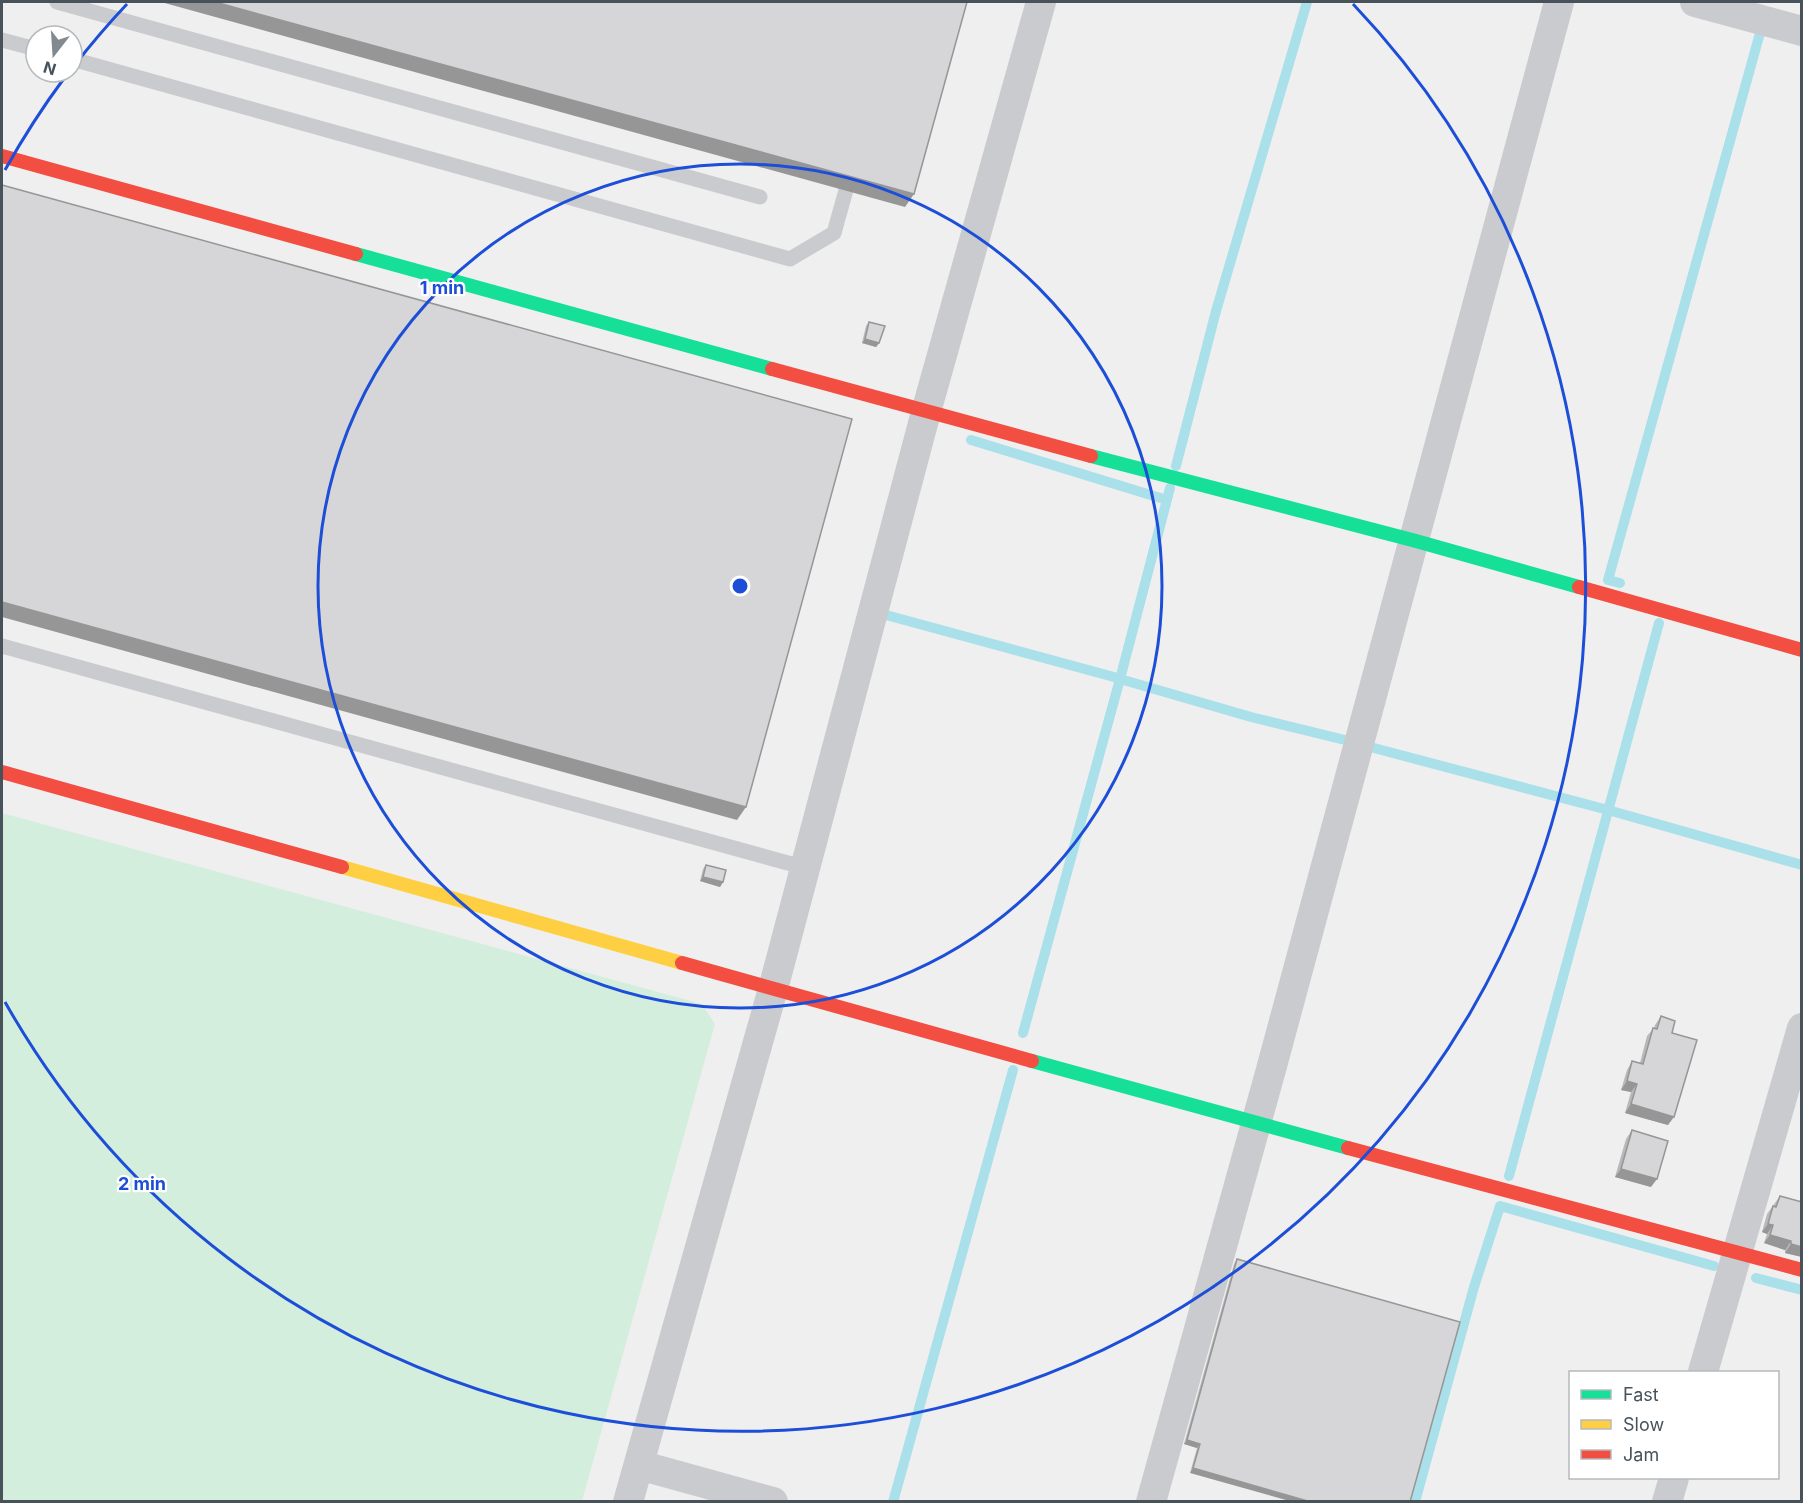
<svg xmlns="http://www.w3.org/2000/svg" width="1803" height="1503" viewBox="0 0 1803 1503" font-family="Inter,sans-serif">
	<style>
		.green { fill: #d4eedd }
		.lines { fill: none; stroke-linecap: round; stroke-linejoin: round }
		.stream { stroke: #aae0ea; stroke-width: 10 }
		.lane { stroke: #c9cbce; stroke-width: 15 }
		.street { stroke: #c9cbce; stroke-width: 30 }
		.fast { stroke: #16e098; stroke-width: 14 }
		.slow { stroke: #ffcf43; stroke-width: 14 }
		.jam { stroke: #f24e42; stroke-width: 14 }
		.wall { fill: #b8b8ba }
		.shaded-wall { fill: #969697 }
		.building { fill: #d6d6d8; stroke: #969697; stroke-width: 1.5 }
		.ring { fill: none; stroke: #1d4ed8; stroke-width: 3 }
		.centre { fill: #1d4ed8; stroke: #fff; stroke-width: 3 }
		.ring-label { font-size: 18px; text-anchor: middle; font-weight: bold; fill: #1d4ed8; stroke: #fff; stroke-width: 4.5; stroke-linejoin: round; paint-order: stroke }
	</style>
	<rect width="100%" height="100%" fill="#f0efef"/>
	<path class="green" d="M 2,813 L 702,1004 L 715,1024 L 582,1501 L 2,1501 Z"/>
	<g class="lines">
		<path class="stream" d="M 971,440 L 1167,500
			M 1176,466 L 1216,311 L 1307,2
			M 1620,583 L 1608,580 L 1760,33
			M 886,615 L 1114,677
			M 1120,679 L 1251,717 L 1349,741
			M 1374,748 L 1608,810 L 1802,865
			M 1023,1033 L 1120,679 L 1170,488
			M 1509,1176 L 1659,623
			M 1756,1278 L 1802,1290
			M 893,1502 L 1013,1070
			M 1415,1502 L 1474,1287 L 1500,1206 L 1714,1266"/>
		<path class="lane" d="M 57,2 L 760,197
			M 2,40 L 36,49
			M 72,59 L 790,259 L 834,233 L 846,190
			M 2,646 L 806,868"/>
		<path class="street" d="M 1695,2 L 1802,31
			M 1703,1372 L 1802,1028
			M 639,1465 L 773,1502
			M 628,1502 L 773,989 L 926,412 L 1041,2
			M 1151,1502 C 1291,1003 1426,502 1559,2
			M 1667,1502 L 1674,1478"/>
		<path class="fast" d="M 356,254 L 772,369
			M 1091,456 L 1416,541 L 1579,587
			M 1032,1061 L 1348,1148"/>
		<path class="slow" d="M 342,867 L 682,963"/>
		<path class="jam" d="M 2,156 L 356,254
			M 772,369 L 1091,456
			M 1579,587 L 1802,650
			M 2,772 L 342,867
			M 682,963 L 1032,1061
			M 1348,1148 L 1802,1270"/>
	</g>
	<path class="wall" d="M 869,322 L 879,343 L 876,347 L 862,343 L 866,326 Z
		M 706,865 L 723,882 L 720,887 L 700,881 L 703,869 Z
		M 1661,1016 L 1672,1033 L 1668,1125 L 1625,1113 L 1631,1092 L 1621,1090 L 1627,1070 L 1632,1061 L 1640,1063 L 1647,1036 L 1654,1028 L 1655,1025 Z
		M 1632,1130 L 1651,1187 L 1615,1177 L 1626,1139 Z
		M 1780,1196 L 1800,1201 L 1802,1198 L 1802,1257 L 1785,1253 L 1785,1250 L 1764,1243 L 1767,1234 L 1762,1232 L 1767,1214 Z
		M 1237,1259 L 1460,1322 L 1190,1473 L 1197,1448 L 1184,1444 L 1234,1264 Z"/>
	<path class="shaded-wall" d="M 161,2 L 215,2 L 914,194 L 905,207 Z
		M 865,339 L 879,343 L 876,347 L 862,343 Z
		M 2,602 L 746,807 L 737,820 L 2,617 Z
		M 703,877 L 723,882 L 720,887 L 700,881 Z
		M 1627,1081 L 1637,1084 L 1631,1092 L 1621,1090 Z
		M 1631,1104 L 1674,1117 L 1668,1125 L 1625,1113 Z
		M 1621,1169 L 1657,1179 L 1651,1187 L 1615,1177 Z
		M 1768,1224 L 1773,1225 L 1767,1234 L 1762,1232 Z
		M 1770,1235 L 1791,1241 L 1785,1250 L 1764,1243 Z
		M 1791,1244 L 1802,1247 L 1802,1257 L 1785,1253 Z
		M 1187,1440 L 1200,1444 L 1197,1448 L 1184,1444 Z
		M 1193,1468 L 1311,1502 L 1293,1502 L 1190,1473 Z"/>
	<path class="building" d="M 215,2 L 967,2 L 914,194 Z
		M 2,185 L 852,419 L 746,807 L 2,602 Z
		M 869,322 L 885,326 L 879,343 L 865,339 Z
		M 706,865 L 726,870 L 723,882 L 703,877 Z
		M 1661,1016 L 1675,1021 L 1672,1033 L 1697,1040 L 1674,1117 L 1631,1104 L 1637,1084 L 1627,1081 L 1632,1061 L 1643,1064 L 1653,1028 L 1657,1029 Z
		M 1632,1130 L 1668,1141 L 1657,1179 L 1621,1169 Z
		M 1780,1196 L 1802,1202 L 1802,1247 L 1791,1244 L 1791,1241 L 1770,1235 L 1773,1225 L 1768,1224 L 1773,1206 L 1776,1207 Z
		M 1237,1259 L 1460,1322 L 1410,1502 L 1311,1502 L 1193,1468 L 1200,1444 L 1187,1440 Z"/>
	<g class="ring">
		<circle cx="740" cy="586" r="422"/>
		<path d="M5 170A845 845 0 0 1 65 77M74 66A845 845 0 0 1 127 4M1353 4A845 845 0 1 1 5 1002"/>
	</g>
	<circle cx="740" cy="586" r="9" class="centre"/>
	<g class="ring-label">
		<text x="442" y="294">1 min</text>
		<text x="142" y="1190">2 min</text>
	</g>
	<rect width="1803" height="1503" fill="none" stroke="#47525b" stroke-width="6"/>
	<rect x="1569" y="1371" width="210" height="108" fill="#ffffff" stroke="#b5babd" stroke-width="1.5"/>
	<rect x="1581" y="1390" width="30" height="9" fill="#16e098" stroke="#b5babd" stroke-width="1.5"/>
	<text x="1623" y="1401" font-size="18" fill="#47525b">Fast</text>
	<rect x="1581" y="1420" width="30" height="9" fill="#ffcf43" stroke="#b5babd" stroke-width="1.5"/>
	<text x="1623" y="1431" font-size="18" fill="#47525b">Slow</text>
	<rect x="1581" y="1450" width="30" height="9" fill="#f24e42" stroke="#b5babd" stroke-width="1.5"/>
	<text x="1623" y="1461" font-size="18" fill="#47525b">Jam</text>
	<g transform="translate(54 54) rotate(197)"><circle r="28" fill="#ffffff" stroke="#b5babd" stroke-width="1.5"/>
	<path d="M0-4.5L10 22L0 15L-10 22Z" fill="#82898f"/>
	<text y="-9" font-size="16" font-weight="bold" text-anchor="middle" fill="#47525b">N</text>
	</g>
</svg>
